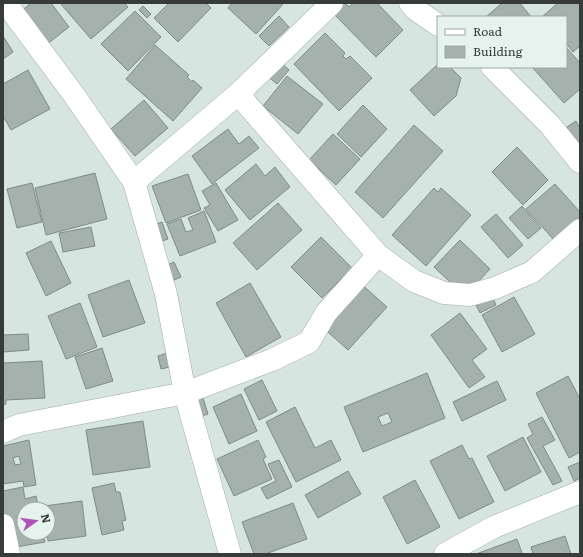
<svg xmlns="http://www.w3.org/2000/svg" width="583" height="557" viewBox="0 0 583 557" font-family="Literata,serif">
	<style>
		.building { fill: #a5b1ad; stroke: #7f8b87; fill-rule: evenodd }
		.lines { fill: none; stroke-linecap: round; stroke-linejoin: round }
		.minor-casing { stroke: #a0aca8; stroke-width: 23 }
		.minor { stroke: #fff; stroke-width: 22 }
	</style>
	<rect width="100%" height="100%" fill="#d7e5e0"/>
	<path class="building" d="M 31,3 L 51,3 L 69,27 L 46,45 L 20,12 Z
		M 60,3 L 124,3 L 128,7 L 91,39 Z
		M 169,3 L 206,3 L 211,8 L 178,42 L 154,18 Z
		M 232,3 L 284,3 L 256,34 L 228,8 Z
		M 343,3 L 345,3 L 349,7 L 353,3 L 377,3 L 403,30 L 376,57 L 333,13 Z
		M 502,3 L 520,3 L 531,17 L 486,17 Z
		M 558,3 L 580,3 L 580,46 L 573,52 L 566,43 L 566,17 L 543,16 Z
		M 143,6 L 151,14 L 147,18 L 139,10 Z
		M 135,11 L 161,37 L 128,71 L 101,44 Z
		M 279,16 L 289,27 L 269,46 L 259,36 Z
		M 325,33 L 345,53 L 343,56 L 346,59 L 350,56 L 372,78 L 339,111 L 294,64 Z
		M 3,36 L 13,52 L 3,59 Z
		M 155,45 L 189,75 L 187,77 L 192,82 L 193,80 L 202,88 L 173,121 L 126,79 Z
		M 566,47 L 580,63 L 580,89 L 564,103 L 532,67 L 566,67 Z
		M 279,61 L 289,70 L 277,84 L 266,75 Z
		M 438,64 L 438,67 L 450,67 L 461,78 L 456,96 L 434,116 L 410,90 Z
		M 28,70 L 50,109 L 11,130 L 3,116 L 3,84 Z
		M 287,76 L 323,104 L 298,134 L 263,106 Z
		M 144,100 L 168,128 L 135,156 L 111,129 Z
		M 363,105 L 387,129 L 361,157 L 337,134 Z
		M 576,121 L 580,128 L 580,159 L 561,131 Z
		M 414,125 L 443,151 L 383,218 L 355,192 Z
		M 228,129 L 239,144 L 249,136 L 259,148 L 212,184 L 192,156 Z
		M 333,134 L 360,159 L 336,185 L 309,160 Z
		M 517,147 L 548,180 L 523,205 L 492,172 Z
		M 256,164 L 265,176 L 275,167 L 290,187 L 250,220 L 225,190 Z
		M 95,173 L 107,219 L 46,235 L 35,188 Z
		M 188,174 L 201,210 L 166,223 L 152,186 Z
		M 32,183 L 42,222 L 17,228 L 7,189 Z
		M 216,183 L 238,220 L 218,231 L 204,208 L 210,205 L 202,191 Z
		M 555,184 L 580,212 L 580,218 L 554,240 L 526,209 Z
		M 434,188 L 438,192 L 441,188 L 471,215 L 426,266 L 392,235 Z
		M 278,203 L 302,230 L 257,270 L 233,243 Z
		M 522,206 L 541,228 L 528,239 L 509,218 Z
		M 204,211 L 216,242 L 180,256 L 167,224 L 181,219 L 186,232 L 193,230 L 188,218 Z
		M 496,214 L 523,245 L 508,258 L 481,227 Z
		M 162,222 L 168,239 L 157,243 L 151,226 Z
		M 91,227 L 95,246 L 63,252 L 59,233 Z
		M 321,237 L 352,268 L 322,298 L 291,267 Z
		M 460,240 L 490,269 L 465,296 L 434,267 Z
		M 51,241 L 71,283 L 46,296 L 26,253 Z
		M 174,262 L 181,277 L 172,281 L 165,266 Z
		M 129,280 L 145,323 L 103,337 L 88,295 Z
		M 359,282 L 387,307 L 348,350 L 320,325 Z
		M 250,283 L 281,337 L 246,357 L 216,303 Z
		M 491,294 L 496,305 L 480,313 L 474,301 Z
		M 514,297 L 535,334 L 502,352 L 482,315 Z
		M 80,303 L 97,347 L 66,359 L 48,316 Z
		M 460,313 L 487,349 L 472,360 L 485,377 L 469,388 L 431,335 Z
		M 28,334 L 29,350 L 3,352 L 3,335 Z
		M 102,348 L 113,381 L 86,389 L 75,357 Z
		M 167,353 L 170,367 L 161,369 L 158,356 Z
		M 42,361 L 45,398 L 6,400 L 6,404 L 3,405 L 3,363 Z
		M 427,373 L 445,418 L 363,452 L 344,407 ZM 388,413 L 392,422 L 382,426 L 378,417 Z
		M 568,376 L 580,399 L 580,452 L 569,458 L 536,393 Z
		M 262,380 L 277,411 L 259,420 L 244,389 Z
		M 497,381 L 506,400 L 462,421 L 453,402 Z
		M 241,394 L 257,431 L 229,444 L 213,407 Z
		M 203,398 L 208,414 L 197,418 L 192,401 Z
		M 295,407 L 315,448 L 331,440 L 341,460 L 296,482 L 266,422 Z
		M 542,417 L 555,440 L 543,446 L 562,481 L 553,485 L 527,438 L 533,434 L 528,424 Z
		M 143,421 L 150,467 L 93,475 L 86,430 Z
		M 523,437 L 541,472 L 505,491 L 487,456 Z
		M 29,440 L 36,485 L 24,487 L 23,481 L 3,484 L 3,446 ZM 19,456 L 21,464 L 15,465 L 13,458 Z
		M 258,440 L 266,457 L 263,459 L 272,479 L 234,496 L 217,459 Z
		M 462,445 L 469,459 L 472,458 L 494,502 L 459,519 L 430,461 Z
		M 279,460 L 292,487 L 267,499 L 261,488 L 276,481 L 268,464 Z
		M 580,462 L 580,478 L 574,481 L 568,467 Z
		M 348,471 L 361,494 L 318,518 L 305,495 Z
		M 415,480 L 440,527 L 407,544 L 383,497 Z
		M 114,483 L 116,492 L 120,492 L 126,520 L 122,521 L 124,530 L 102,535 L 92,488 Z
		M 23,487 L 25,499 L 36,496 L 39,509 L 24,509 L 24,533 L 43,533 L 45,542 L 5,549 L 3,538 L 3,491 Z
		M 82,501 L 86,536 L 48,541 L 47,533 L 48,509 L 44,509 L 44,506 Z
		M 293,503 L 307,539 L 265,554 L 254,554 L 242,522 Z
		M 565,536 L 571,554 L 533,554 L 531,547 Z
		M 517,539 L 522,553 L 518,554 L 476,554 Z"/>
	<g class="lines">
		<defs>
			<path id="minor" d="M 3,3 L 8,6 L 74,95 L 134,182 L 166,294 L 185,393 L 230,554
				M 410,3 L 415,9 L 438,25
				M 492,67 L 550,125 L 580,162
				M 238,94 L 378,255 L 414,281 L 444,293 L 470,295 L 495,288 L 532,272 L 580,230
				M 134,182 L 238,94 L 332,3
				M 3,432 L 19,425 L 185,393 L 272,360 L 309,342 L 326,313 L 378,255
				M 3,525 L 9,554
				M 445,554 L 494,527 L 580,492"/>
		</defs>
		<use href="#minor" class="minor-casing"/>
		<use href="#minor" class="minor"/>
	</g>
	<rect width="583" height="557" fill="none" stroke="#373c3b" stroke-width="8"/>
	<rect x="437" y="16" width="130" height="52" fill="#e5f2ee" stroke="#9fa9a6"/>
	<rect x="445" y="29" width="20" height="6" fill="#ffffff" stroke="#9fa9a6"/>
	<text x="473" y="36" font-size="12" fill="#373c3b">Road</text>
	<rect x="445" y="46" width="20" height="12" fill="#a5b1ad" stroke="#9fa9a6"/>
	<text x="473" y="56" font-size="12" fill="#373c3b">Building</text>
	<g transform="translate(36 521) rotate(76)"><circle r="19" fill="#e5f2ee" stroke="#9fa9a6"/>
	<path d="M0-3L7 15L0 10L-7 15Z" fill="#b151ba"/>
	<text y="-6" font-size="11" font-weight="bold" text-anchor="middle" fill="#373c3b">N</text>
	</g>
</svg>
